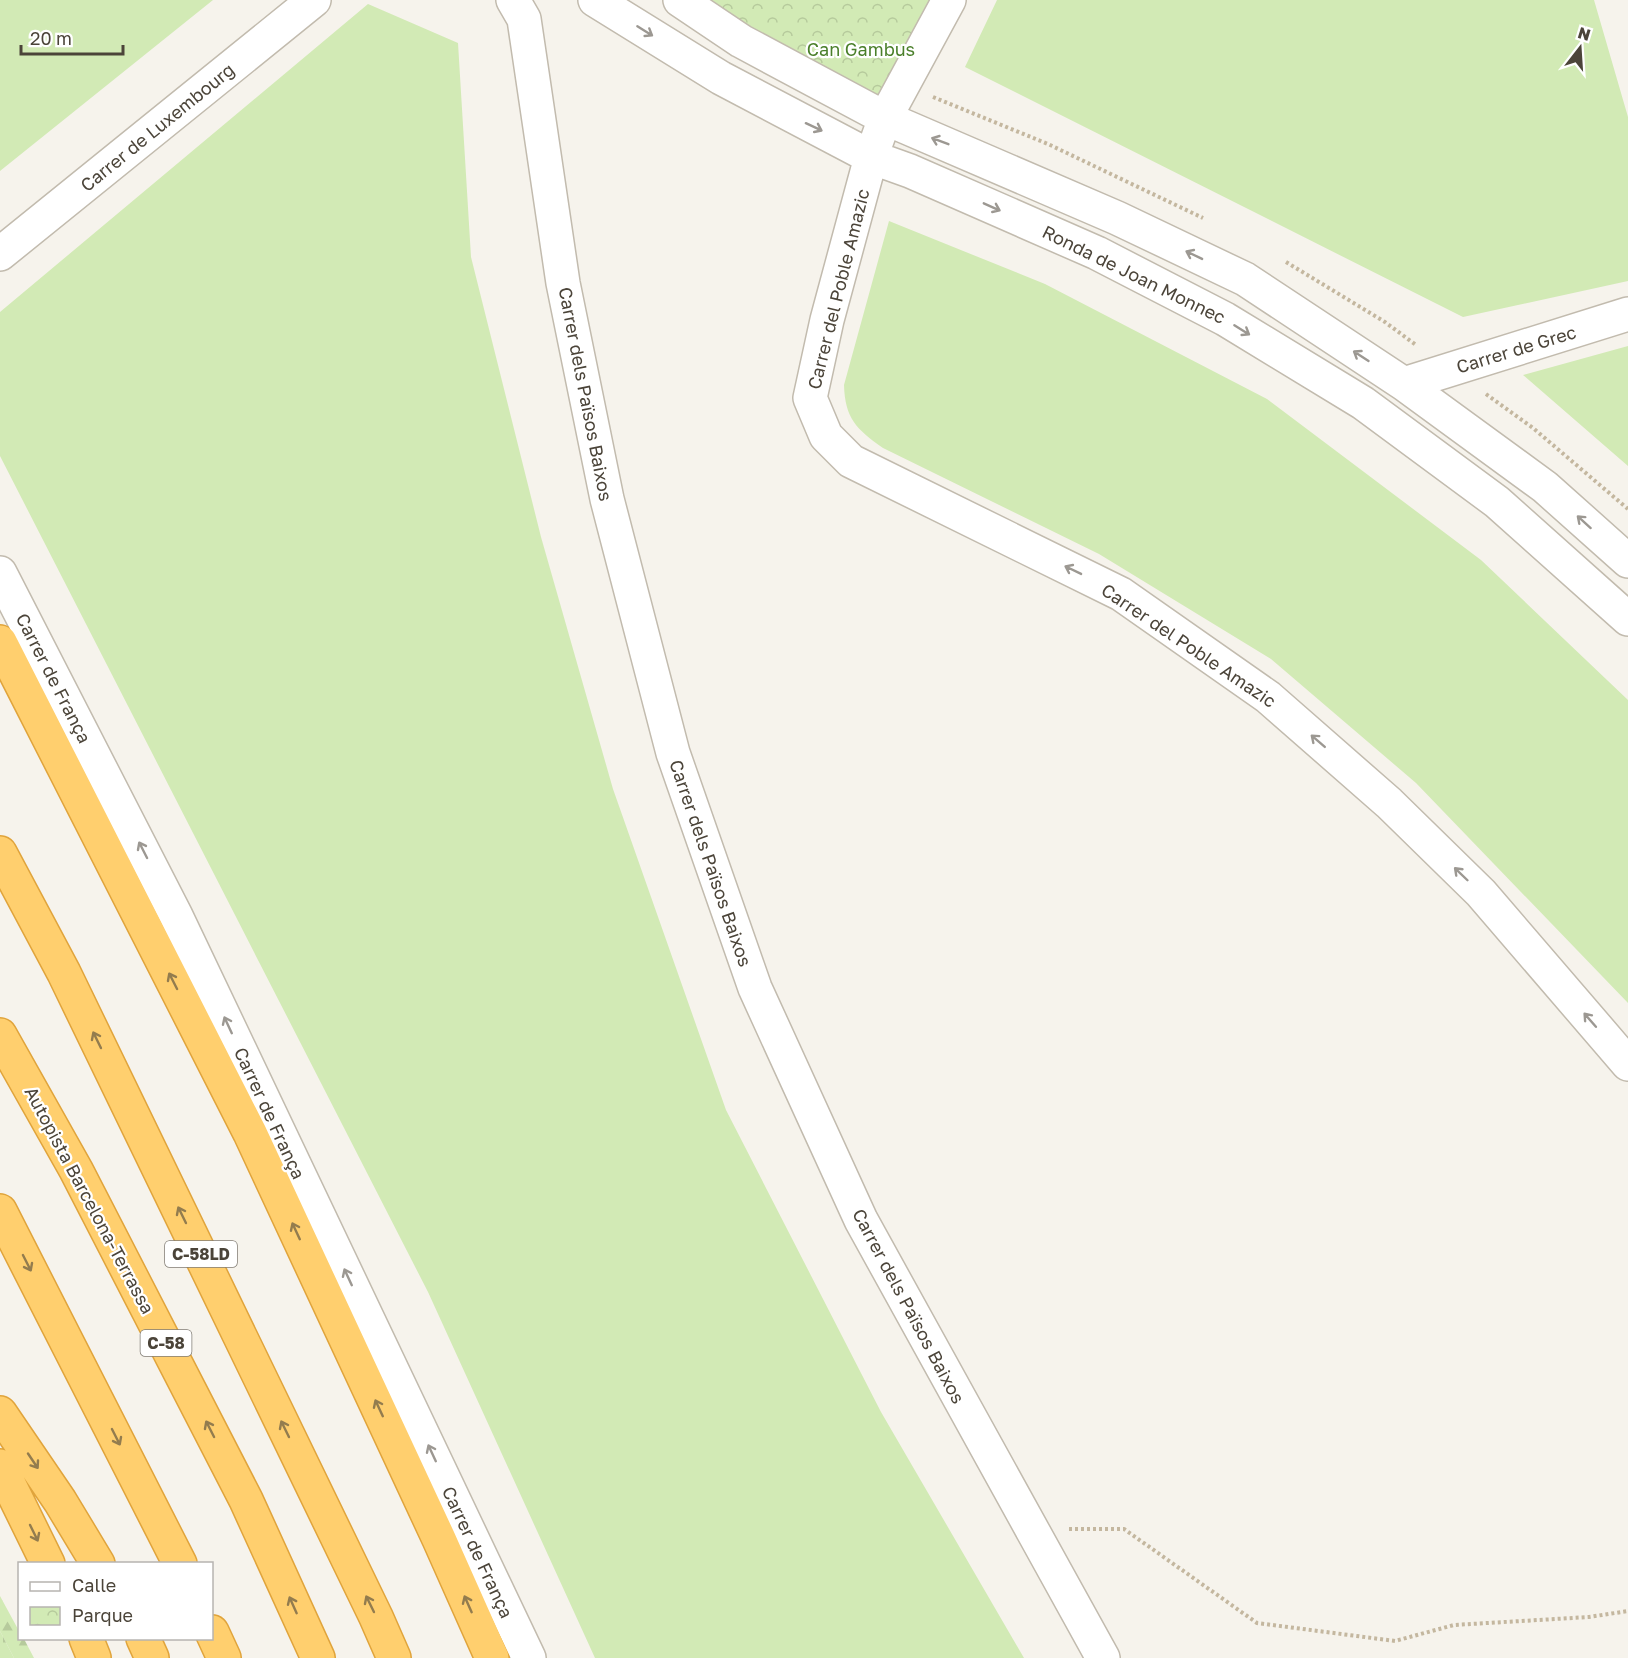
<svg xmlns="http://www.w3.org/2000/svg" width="1628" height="1658" viewBox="0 0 1628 1658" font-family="'Golos Text',sans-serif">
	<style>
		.grass { fill: #d2eab5 }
		.forest { fill: url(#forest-firs) }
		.cemetery { fill: url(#cemetery-stones) }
		.park { fill: url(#park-crowns) }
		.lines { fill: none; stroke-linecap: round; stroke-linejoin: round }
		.minor-casing { stroke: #c2bbae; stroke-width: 36 }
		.highway-casing { stroke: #e0a43c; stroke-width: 36 }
		.path { stroke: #c4b79f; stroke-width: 4; stroke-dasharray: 3 3; stroke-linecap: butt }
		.minor { stroke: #fff; stroke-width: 33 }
		.highway { stroke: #ffcf6e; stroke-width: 33 }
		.oneway { stroke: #9c9892 }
		.oneway2 { stroke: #937c4e }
		.labels { text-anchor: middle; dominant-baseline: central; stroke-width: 4.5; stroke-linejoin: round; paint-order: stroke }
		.shield { fill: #fff; stroke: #817c74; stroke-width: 1.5 }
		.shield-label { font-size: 16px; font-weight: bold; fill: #4b4439 }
		.park-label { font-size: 18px; fill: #4a7f2a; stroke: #fff }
		.street-label { font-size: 18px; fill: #4b4439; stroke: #fff }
	</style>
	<defs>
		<pattern id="forest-firs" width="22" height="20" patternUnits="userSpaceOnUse" patternTransform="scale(1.5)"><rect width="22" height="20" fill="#d2eab5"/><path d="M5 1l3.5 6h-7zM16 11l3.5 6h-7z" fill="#b6ca9c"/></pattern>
		<pattern id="cemetery-stones" width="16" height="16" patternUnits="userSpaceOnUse" patternTransform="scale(1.5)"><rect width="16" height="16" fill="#d2eab5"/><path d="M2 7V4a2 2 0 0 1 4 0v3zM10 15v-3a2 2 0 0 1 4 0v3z" fill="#b6ca9c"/></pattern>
		<pattern id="park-crowns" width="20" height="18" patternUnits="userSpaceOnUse" patternTransform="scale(1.5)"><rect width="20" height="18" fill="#d2eab5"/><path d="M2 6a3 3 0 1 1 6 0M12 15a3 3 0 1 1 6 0" fill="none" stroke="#b6ca9c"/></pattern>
	</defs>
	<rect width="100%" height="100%" fill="#f6f3ec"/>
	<path class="grass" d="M 0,0 L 213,0 L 0,171 Z
		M 997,0 L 1594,0 L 1628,117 L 1628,281 L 1463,317 L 965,67 Z
		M 368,4 L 458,43 L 471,257 L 541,537 L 613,789 L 726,1110 L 881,1412 L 1024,1658 L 595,1658 L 428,1292 L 0,456 L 0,312 Z
		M 889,221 L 1045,284 L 1267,399 L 1481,560 L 1628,700 L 1628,1003 L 1416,783 L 1271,659 L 1099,554 L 883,448 C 856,429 845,418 844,385 Z
		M 1628,346 L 1628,466 L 1523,375 Z"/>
	<path class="forest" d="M 0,1596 L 19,1631 L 20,1638 L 24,1639 L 34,1658 L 14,1658 L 0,1631 Z"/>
	<path class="cemetery" d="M 0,1631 L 14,1658 L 0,1658 Z"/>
	<path class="park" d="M 680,0 L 949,0 L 885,118 Z"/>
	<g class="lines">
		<defs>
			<path id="minor" d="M 513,0 L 524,19 L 563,283 L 607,499 L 673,753 L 755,988 L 861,1220 L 1103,1658
				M 595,0 L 721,78 L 871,157 L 910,171 L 1097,253 L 1225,319 L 1363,403 L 1497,502 L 1628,619
				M 680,0 L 741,41 L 885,118 L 1117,218 L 1245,279 L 1404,384 L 1545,487 L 1628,561
				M 949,0 L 885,118 L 871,157 L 827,320 L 810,398 L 826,436 L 851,461 L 1121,594 L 1268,697 L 1389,803 L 1481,893 L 1628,1064
				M 0,254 L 314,0
				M 1404,384 L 1628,314
				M 0,573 L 176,916 L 529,1658"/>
			<path id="highway" d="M 0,642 L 250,1133 L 439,1539 L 492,1658
				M 0,853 L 64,973 L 376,1617 L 394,1658
				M 0,1035 L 76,1170 L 246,1500 L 318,1658
				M 0,1211 L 180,1564
				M 0,1413 L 60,1501 L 98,1564
				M 0,1466 L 48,1564
				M 212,1632 L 224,1658
				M 86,1638 L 94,1658
				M 143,1638 L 152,1658"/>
		</defs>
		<use href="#minor" class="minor-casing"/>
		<use href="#highway" class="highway-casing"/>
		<path class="path" d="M 933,97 L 1048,144 L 1203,218
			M 1286,262 L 1385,322 L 1416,345
			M 1486,394 L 1533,428 L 1628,509
			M 1069,1529 L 1124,1529 L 1257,1623 L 1395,1641 L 1454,1625 L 1589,1617 L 1628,1611"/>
		<use href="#minor" class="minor"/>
		<use href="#highway" class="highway"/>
	</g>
	<defs><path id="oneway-shaft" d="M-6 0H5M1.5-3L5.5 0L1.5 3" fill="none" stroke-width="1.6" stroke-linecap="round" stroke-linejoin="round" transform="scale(1.5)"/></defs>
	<g class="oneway">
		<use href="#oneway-shaft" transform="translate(645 31) rotate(32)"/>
		<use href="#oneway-shaft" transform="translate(814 127) rotate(25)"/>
		<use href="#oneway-shaft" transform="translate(940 141) rotate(-159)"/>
		<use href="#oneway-shaft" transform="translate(992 207) rotate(24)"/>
		<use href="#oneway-shaft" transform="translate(1194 255) rotate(-154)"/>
		<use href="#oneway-shaft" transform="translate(1242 330) rotate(32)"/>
		<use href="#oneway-shaft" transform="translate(1361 356) rotate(-147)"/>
		<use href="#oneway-shaft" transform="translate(1584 522) rotate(-138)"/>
		<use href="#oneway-shaft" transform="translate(1073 570) rotate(-154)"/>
		<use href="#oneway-shaft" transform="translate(1318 741) rotate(-139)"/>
		<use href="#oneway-shaft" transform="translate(143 850) rotate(-117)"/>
		<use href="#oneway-shaft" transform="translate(1461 874) rotate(-136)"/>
		<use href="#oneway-shaft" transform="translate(1590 1020) rotate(-131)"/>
		<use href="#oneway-shaft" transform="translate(228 1025) rotate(-115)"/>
		<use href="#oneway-shaft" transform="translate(348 1277) rotate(-115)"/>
		<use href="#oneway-shaft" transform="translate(432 1453) rotate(-115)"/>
	</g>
	<g class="oneway2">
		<use href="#oneway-shaft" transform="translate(173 981) rotate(-117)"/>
		<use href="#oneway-shaft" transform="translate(97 1040) rotate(-116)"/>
		<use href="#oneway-shaft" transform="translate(182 1215) rotate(-116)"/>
		<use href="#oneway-shaft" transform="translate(296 1231) rotate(-115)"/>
		<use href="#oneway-shaft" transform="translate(27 1263) rotate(63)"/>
		<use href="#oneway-shaft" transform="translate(379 1408) rotate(-115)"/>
		<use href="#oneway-shaft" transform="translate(210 1429) rotate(-117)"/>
		<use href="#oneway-shaft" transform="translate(285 1429) rotate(-116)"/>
		<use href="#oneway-shaft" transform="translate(116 1437) rotate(63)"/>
		<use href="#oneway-shaft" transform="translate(33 1461) rotate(56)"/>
		<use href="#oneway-shaft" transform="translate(34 1533) rotate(64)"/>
		<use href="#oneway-shaft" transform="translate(370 1604) rotate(-116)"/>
		<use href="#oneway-shaft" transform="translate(468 1604) rotate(-114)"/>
		<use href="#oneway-shaft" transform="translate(293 1605) rotate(-114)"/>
	</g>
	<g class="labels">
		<g class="shield">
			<rect x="165" y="1241" width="72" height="26" rx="4.5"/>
			<rect x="140.5" y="1330" width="51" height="26" rx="4.5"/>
		</g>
		<g class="shield-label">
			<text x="201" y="1254">C-58LD</text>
			<text x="166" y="1343">C-58</text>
		</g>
		<g class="park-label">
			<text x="861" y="49">Can Gambus</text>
		</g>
		<g class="street-label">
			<text transform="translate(157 127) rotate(-39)">Carrer de Luxembourg</text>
			<text transform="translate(1134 274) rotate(26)">Ronda de Joan Monnec</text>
			<text transform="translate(838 289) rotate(-76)">Carrer del Poble Amazic</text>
			<text transform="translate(1516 349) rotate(-17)">Carrer de Grec</text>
			<text transform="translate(586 394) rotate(79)">Carrer dels Països Baixos</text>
			<text transform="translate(1189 645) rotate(34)">Carrer del Poble Amazic</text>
			<text transform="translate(54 678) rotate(63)">Carrer de França</text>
			<text transform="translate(711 863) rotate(71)">Carrer dels Països Baixos</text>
			<text transform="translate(270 1113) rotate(65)">Carrer de França</text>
			<text transform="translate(90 1200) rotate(62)">Autopista Barcelona-Terrassa</text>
			<text transform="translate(909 1306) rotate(62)">Carrer dels Països Baixos</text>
			<text transform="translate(478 1552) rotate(65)">Carrer de França</text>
		</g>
	</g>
	<rect x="18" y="1562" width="195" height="78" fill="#ffffff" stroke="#b7b4b0" stroke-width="1.5"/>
	<rect x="30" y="1582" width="30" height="9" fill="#ffffff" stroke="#b7b4b0" stroke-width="1.5"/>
	<text x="72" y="1592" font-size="18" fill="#4b4439">Calle</text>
	<rect x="30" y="1607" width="30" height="18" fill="url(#park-crowns)" stroke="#b7b4b0" stroke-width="1.5"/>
	<text x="72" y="1622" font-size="18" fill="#4b4439">Parque</text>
	<g transform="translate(1580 48) rotate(17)" stroke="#ffffff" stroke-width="4.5" paint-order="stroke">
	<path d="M0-4.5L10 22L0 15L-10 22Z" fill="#4b4439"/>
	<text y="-9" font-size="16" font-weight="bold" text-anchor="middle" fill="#4b4439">N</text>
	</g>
	<path d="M21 45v9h102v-9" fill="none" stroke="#4b4439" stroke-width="3"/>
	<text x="30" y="45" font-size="18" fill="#4b4439" stroke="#ffffff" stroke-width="4.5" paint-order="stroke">20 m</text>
</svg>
